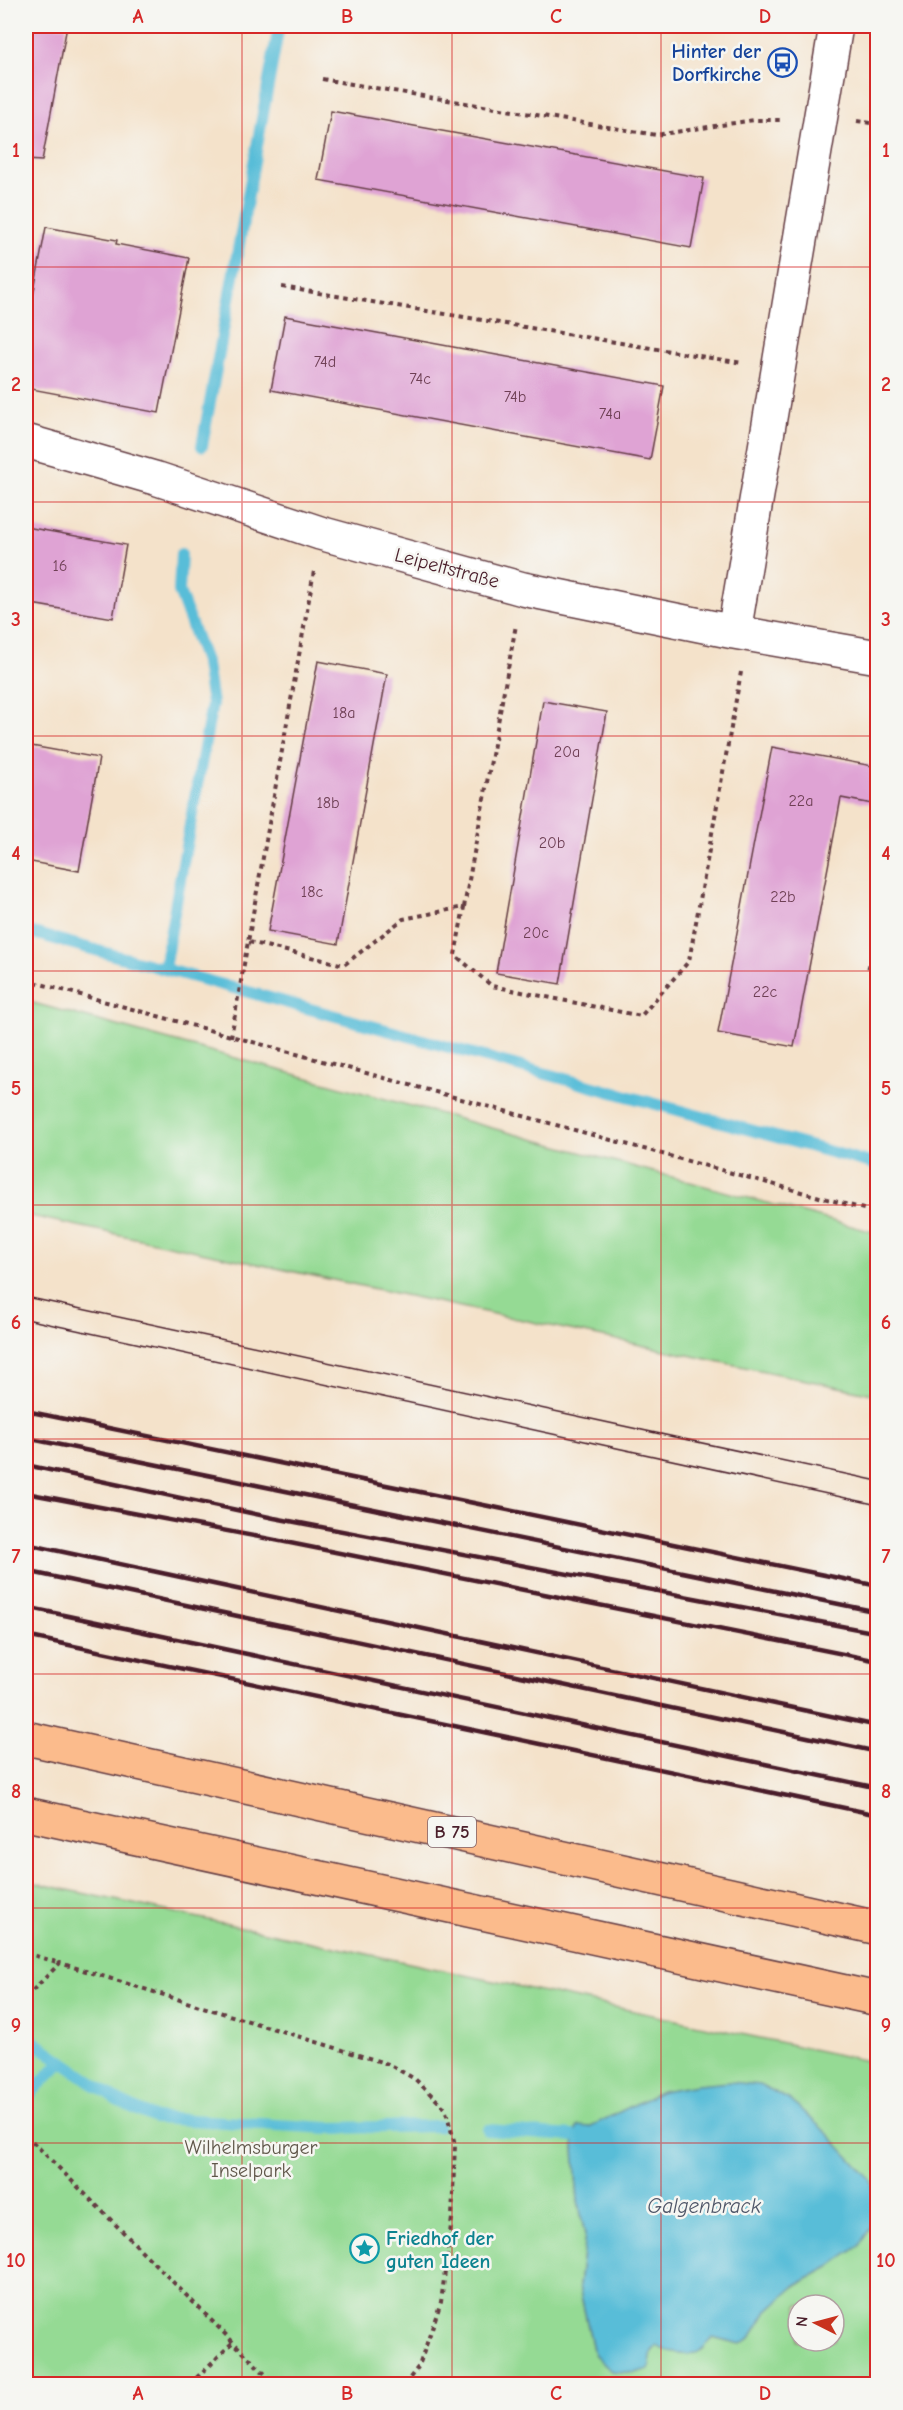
<svg xmlns="http://www.w3.org/2000/svg" width="903" height="2410" viewBox="0 0 903 2410" font-family="'Comic Neue',sans-serif">
	<style>
		.green { fill: #95da94; stroke: #707c60; stroke-width: 1.5; fill-rule: evenodd }
		.water { fill: #59bdd8; stroke: #526e82; stroke-width: 1.5 }
		.lines { fill: none; stroke-linecap: round; stroke-linejoin: round }
		.stream { stroke: #59bdd8; stroke-width: 12 }
		.building { fill: #dfa3d4 }
		.minor-casing { stroke: #643c43; stroke-width: 36 }
		.highway-casing { stroke: #643c43; stroke-width: 36 }
		.path { stroke: #643c43; stroke-width: 4; stroke-dasharray: 4.5 4.5; stroke-linecap: butt }
		.minor { stroke: #fff; stroke-width: 33 }
		.highway { stroke: #fbbb8c; stroke-width: 33 }
		.tram { stroke: #4a1f2b; stroke-width: 1.5 }
		.rail { stroke: #4a1f2b; stroke-width: 4.5 }
		.grid { fill: none; stroke: #d62828; stroke-width: 1.5; stroke-opacity: 0.55 }
		.labels { text-anchor: middle; dominant-baseline: central; stroke-width: 5; stroke-linejoin: round; paint-order: stroke }
		.number-label { font-size: 16px; fill: #6f4055 }
		.shield { fill: #f6f6f2; stroke: #7e6067; stroke-width: 1.5 }
		.shield-label { font-size: 18px; font-weight: bold; fill: #4a1f2b }
		.transit-label { font-size: 20px; font-weight: bold; fill: #164399; stroke: #f6f6f2; text-anchor: end }
		.street-label { font-size: 20px; fill: #4a1f2b; stroke: #f6f6f2 }
		.park-label { font-size: 20px; fill: #60574a; stroke: #f6f6f2 }
		.culture-label { font-size: 20px; font-weight: bold; fill: #0d838f; stroke: #f6f6f2; text-anchor: start }
		.water-label { font-size: 21px; font-style: italic; fill: #4f5668; stroke: #f6f6f2 }
		.neatline { fill: none; stroke: #d62828; stroke-width: 2 }
		.grid-label { font-size: 20px; text-anchor: middle; font-weight: bold; fill: #d62828 }
	</style>
	<rect width="100%" height="100%" fill="#f6f6f2"/>
	<filter id="ink" filterUnits="userSpaceOnUse"><feTurbulence type="fractalNoise" baseFrequency=".0167" numOctaves="2"/><feDisplacementMap in="SourceGraphic" scale="12" xChannelSelector="R" yChannelSelector="G"/><feConvolveMatrix kernelMatrix="1 2 1 2 8 2 1 2 1" color-interpolation-filters="sRGB"/></filter>
	<filter id="wash" filterUnits="userSpaceOnUse"><feTurbulence type="fractalNoise" baseFrequency=".008" numOctaves="4" result="noise"/><feDisplacementMap in="SourceGraphic" scale="24" xChannelSelector="R" yChannelSelector="G"/><feGaussianBlur stdDeviation="1.35" result="paint"/><feColorMatrix in="noise" values="0 0 0 0 0 0 0 0 0 0 0 0 0 0 0 0 0 1.4 0 .05"/><feComposite in="paint" operator="in"/></filter>
	<g filter="url(#wash)">
		<rect width="100%" height="100%" fill="#f4e2ca"/>
		<path class="green" d="M 26,1001 L 877,1233 L 877,1395 L 26,1215 Z
			M 26,1881 L 877,2063 L 877,2384 L 26,2384 ZM 573,2136 L 829,2267 C 807,2279 783,2291 767,2311 C 757,2324 755,2336 740,2344 L 713,2337 L 702,2350 L 657,2346 L 652,2351 L 594,2354 L 579,2286 L 585,2235 L 578,2200 ZM 798,2305 L 834,2305 L 834,2341 L 798,2341 Z"/>
		<path class="water" d="M 730,2082 L 760,2085 L 790,2100 L 827,2133 L 871,2180 L 877,2205 L 871,2227 L 859,2246 L 829,2267 L 796,2285 L 767,2311 L 751,2338 L 740,2344 L 713,2337 C 700,2354 697,2356 675,2352 C 668,2351 663,2350 657,2346 L 652,2351 L 649,2369 L 635,2373 L 611,2371 L 594,2354 L 579,2286 L 585,2235 L 578,2200 L 573,2136 L 578,2126 L 589,2127 L 662,2091 L 697,2085 Z"/>
		<g class="lines">
			<path class="stream" d="M 202,446 L 279,26
				M 26,931 L 878,1165
				M 164,968 L 212,704 L 206,664 L 179,591 L 181,554
				M 26,2036 L 117,2100 L 155,2118 L 329,2128 L 438,2126
				M 26,2098 L 62,2061
				M 488,2130 L 573,2136"/>
		</g>
		<g id="blocks">
			<path class="building" d="M 26,26 L 67,26 L 42,161 L 26,160 Z
				M 331,111 L 704,178 L 691,248 L 318,180 Z
				M 46,227 L 117,240 L 116,244 L 189,258 L 159,413 L 26,388 L 26,333 Z
				M 285,316 L 664,386 L 650,460 L 271,390 Z
				M 26,527 L 126,545 L 113,618 L 26,603 Z
				M 318,661 L 387,674 L 338,944 L 268,931 Z
				M 543,701 L 607,712 L 560,984 L 496,973 Z
				M 26,745 L 99,758 L 79,871 L 26,861 Z
				M 772,747 L 878,767 L 878,805 L 841,798 L 794,1047 L 718,1033 Z"/>
		</g>
	</g>
	<g filter="url(#ink)">
		<use href="#blocks" fill-opacity="0" stroke="#643c43" stroke-width="1.5"/>
		<g class="lines">
			<defs>
				<path id="minor" d="M 26,441 L 158,479 L 320,533 L 523,589 L 734,632 L 878,657
					M 734,632 L 836,26"/>
				<path id="highway" d="M 26,1738 L 878,1928
					M 26,1814 L 878,1999"/>
			</defs>
			<use href="#minor" class="minor-casing"/>
			<use href="#highway" class="highway-casing"/>
			<path class="path" d="M 322,79 L 656,135 L 754,120 L 784,120
				M 857,121 L 878,124
				M 282,287 L 742,363
				M 464,907 L 516,625
				M 249,942 L 344,965 L 403,919 L 464,907 L 455,955 L 492,986 L 641,1016 L 689,961 L 741,672
				M 867,966 L 878,969
				M 26,980 L 878,1213
				M 231,1037 L 314,571
				M 26,1953 L 60,1963
				M 26,1997 L 60,1963 L 388,2064 L 415,2079 L 445,2108 L 455,2144 L 452,2218 L 441,2302 L 419,2366 L 405,2384
				M 26,2135 L 275,2384
				M 190,2384 L 233,2342"/>
			<use href="#minor" class="minor"/>
			<use href="#highway" class="highway"/>
			<path class="tram" d="M 26,1297 L 878,1481
				M 26,1319 L 878,1505"/>
			<path class="rail" d="M 26,1411 L 878,1586
				M 26,1438 L 878,1612
				M 26,1465 L 274,1518 L 878,1633
				M 26,1493 L 270,1539 L 878,1661
				M 26,1544 L 878,1726
				M 26,1571 L 878,1752
				M 26,1607 L 878,1788
				M 26,1636 L 878,1815"/>
		</g>
	</g>
	<path class="grid" d="M 242,26 L 242,2384M 452,26 L 452,2384M 661,26 L 661,2384M 26,267 L 878,267M 26,502 L 878,502M 26,736 L 878,736M 26,971 L 878,971M 26,1205 L 878,1205M 26,1439 L 878,1439M 26,1674 L 878,1674M 26,1908 L 878,1908M 26,2143 L 878,2143"/>
	<defs>
		<symbol id="bus-ring" viewBox="-11 -11 22 22"><circle r="9.5" fill="#f6f6f2" stroke="#1a4fb4" stroke-width="1.5"/><path d="M-5-6H5V4H4V6H2V4H-2V6H-4V4H-5ZM-3.5-4V0h7V-4ZM-3.5 1.2v1.5H-2V1.2ZM2 1.2v1.5H3.5V1.2Z" fill="#1a4fb4"/></symbol>
		<symbol id="sight-ring" viewBox="-11 -11 22 22"><circle r="9.5" fill="#f6f6f2" stroke="#0f9aa8" stroke-width="1.5"/><path d="M0-6L1.8-2.2L6-1.7L2.9 1.2L3.7 5.4L0 3.3L-3.7 5.4L-2.9 1.2L-6-1.7L-1.8-2.2Z" fill="#0f9aa8"/></symbol>
	</defs>
	<g fill-rule="evenodd">
		<use href="#bus-ring" x="766" y="46" width="33" height="33"/>
		<use href="#sight-ring" x="348" y="2232" width="33" height="33"/>
	</g>
	<g class="labels">
		<g class="number-label">
			<text x="325" y="362">74d</text>
			<text x="420" y="379">74c</text>
			<text x="515" y="397">74b</text>
			<text x="610" y="414">74a</text>
			<text x="60" y="566">16</text>
			<text x="344" y="713">18a</text>
			<text x="567" y="752">20a</text>
			<text x="801" y="801">22a</text>
			<text x="328" y="803">18b</text>
			<text x="552" y="843">20b</text>
			<text x="312" y="892">18c</text>
			<text x="783" y="897">22b</text>
			<text x="536" y="933">20c</text>
			<text x="765" y="992">22c</text>
		</g>
		<rect class="shield" x="428" y="1817" width="48" height="30" rx="4.5"/>
		<g class="shield-label">
			<text x="452" y="1832">B 75</text>
		</g>
		<g class="transit-label">
			<text x="761" y="51">Hinter der<tspan x="761" dy="23">Dorfkirche</tspan></text>
		</g>
		<g class="street-label">
			<text transform="translate(447 568) rotate(15)">Leipeltstraße</text>
		</g>
		<g class="park-label">
			<text x="251" y="2147">Wilhelmsburger<tspan x="251" dy="23">Inselpark</tspan></text>
		</g>
		<g class="culture-label">
			<text x="386" y="2238">Friedhof der<tspan x="386" dy="23">guten Ideen</tspan></text>
		</g>
		<g class="water-label">
			<text x="704" y="2206">Galgenbrack</text>
		</g>
	</g>
	<rect width="903" height="2410" fill="none" stroke="#f6f6f2" stroke-width="66"/>
	<g transform="translate(816 2323) rotate(276)"><circle r="28" fill="#f6f6f2" stroke="#b1a0a2" stroke-width="1.5"/>
	<path d="M0-4.5L10 22L0 15L-10 22Z" fill="#c8321e"/>
	<text y="-9" font-size="16" font-weight="bold" text-anchor="middle" fill="#4a1f2b">N</text>
	</g>
	<rect x="33" y="33" width="837" height="2344" class="neatline"/>
	<g class="grid-label">
		<text x="138" y="23">A</text>
		<text x="347" y="23">B</text>
		<text x="556" y="23">C</text>
		<text x="765" y="23">D</text>
		<text x="16" y="157">1</text>
		<text x="886" y="157">1</text>
		<text x="16" y="391">2</text>
		<text x="886" y="391">2</text>
		<text x="16" y="626">3</text>
		<text x="886" y="626">3</text>
		<text x="16" y="860">4</text>
		<text x="886" y="860">4</text>
		<text x="16" y="1095">5</text>
		<text x="886" y="1095">5</text>
		<text x="16" y="1329">6</text>
		<text x="886" y="1329">6</text>
		<text x="16" y="1563">7</text>
		<text x="886" y="1563">7</text>
		<text x="16" y="1798">8</text>
		<text x="886" y="1798">8</text>
		<text x="16" y="2032">9</text>
		<text x="886" y="2032">9</text>
		<text x="16" y="2267">10</text>
		<text x="886" y="2267">10</text>
		<text x="138" y="2400">A</text>
		<text x="347" y="2400">B</text>
		<text x="556" y="2400">C</text>
		<text x="765" y="2400">D</text>
	</g>
</svg>
